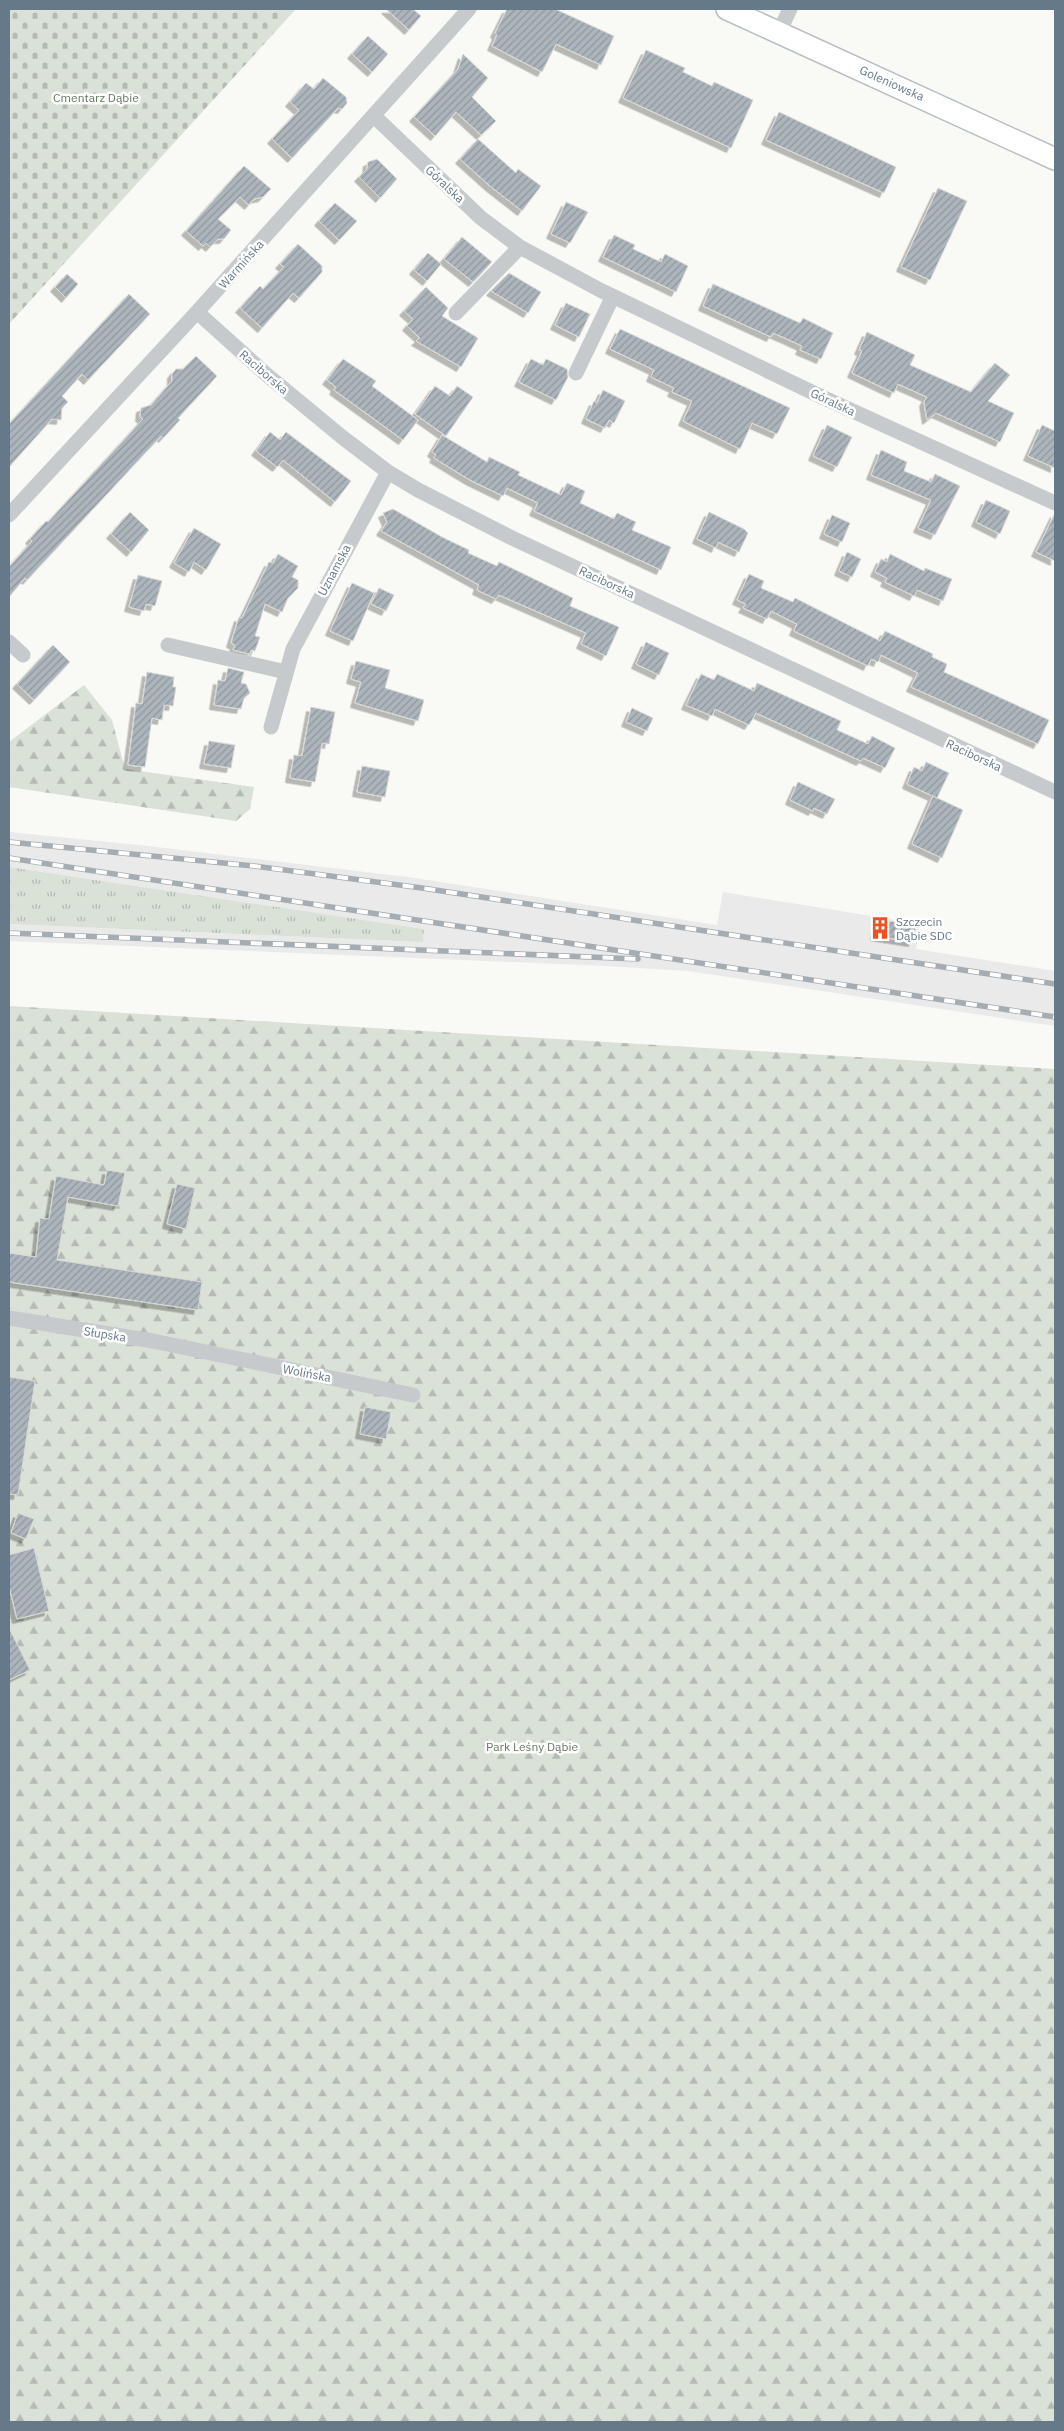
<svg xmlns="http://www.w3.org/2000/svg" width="1064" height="2431" viewBox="0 0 1064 2431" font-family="'IBM Plex Sans',sans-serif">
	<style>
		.built { fill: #e9eae9 }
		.grass { fill: url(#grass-tufts) }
		.forest { fill: url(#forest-firs) }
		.cemetery { fill: url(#cemetery-stones) }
		.building { fill: url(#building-hatch); stroke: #dadad8; filter: url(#shadow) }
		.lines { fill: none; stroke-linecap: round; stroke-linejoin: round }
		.secondary-casing { stroke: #b8bec2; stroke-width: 24 }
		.street { stroke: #c6cacd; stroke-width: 15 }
		.secondary { stroke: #fff; stroke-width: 21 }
		.rail-casing { stroke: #a6adb2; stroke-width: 5.5 }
		.rail { stroke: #fff; stroke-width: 4; stroke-dasharray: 11; stroke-linecap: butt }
		.labels { text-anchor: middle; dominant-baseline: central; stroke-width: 5; stroke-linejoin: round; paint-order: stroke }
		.street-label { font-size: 12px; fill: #667988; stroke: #fff }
		.park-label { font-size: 12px; fill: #667a61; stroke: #fff }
		.poi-label { font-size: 12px; fill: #667988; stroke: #fff; text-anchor: start }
	</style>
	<defs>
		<pattern id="grass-tufts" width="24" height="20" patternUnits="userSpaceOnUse" patternTransform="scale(1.25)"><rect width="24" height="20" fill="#dae1d7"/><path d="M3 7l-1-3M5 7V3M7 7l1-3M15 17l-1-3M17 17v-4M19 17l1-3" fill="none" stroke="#b5bbb4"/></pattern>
		<pattern id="forest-firs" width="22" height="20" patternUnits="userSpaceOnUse" patternTransform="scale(1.25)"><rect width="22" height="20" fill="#dae1d7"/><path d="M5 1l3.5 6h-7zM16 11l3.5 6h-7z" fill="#b5bbb4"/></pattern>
		<pattern id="cemetery-stones" width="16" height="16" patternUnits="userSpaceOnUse" patternTransform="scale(1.25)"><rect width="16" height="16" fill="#dae1d7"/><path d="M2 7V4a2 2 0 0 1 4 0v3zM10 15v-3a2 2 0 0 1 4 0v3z" fill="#b5bbb4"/></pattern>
		<pattern id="building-hatch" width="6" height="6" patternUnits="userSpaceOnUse" patternTransform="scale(1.25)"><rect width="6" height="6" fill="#acb5bb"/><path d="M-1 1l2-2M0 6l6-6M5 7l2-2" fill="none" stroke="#90989e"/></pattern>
		<filter id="shadow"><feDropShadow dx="-4.5" dy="4.5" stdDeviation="0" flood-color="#0004"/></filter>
	</defs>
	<rect width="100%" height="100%" fill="#f9f9f6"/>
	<path class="built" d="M 9,832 L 148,846 L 408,877 L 717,925 L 723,892 L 920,924 L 916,949 L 1055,971 L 1055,1026 L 688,971 L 607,966 L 9,941 L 9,924 L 423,942 L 424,929 L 9,867 Z"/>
	<path class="grass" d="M 9,867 L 424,929 L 423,942 L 9,924 Z"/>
	<path class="forest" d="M 84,685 L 112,720 L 125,769 L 254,787 L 250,809 L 236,821 L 9,787 L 9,742 Z
		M 9,1006 L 1055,1069 L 1055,2422 L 9,2422 Z"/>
	<path class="cemetery" d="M 9,9 L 296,9 L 9,324 Z"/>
	<path class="building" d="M 386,9 L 413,9 L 421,16 L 409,30 Z
		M 507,9 L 555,9 L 614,36 L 601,65 L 556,44 L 542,72 L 492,46 L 497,35 L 495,33 Z
		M 368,36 L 388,54 L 372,72 L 352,54 Z
		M 646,50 L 685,68 L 683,72 L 712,86 L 714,82 L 753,100 L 731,148 L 623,98 Z
		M 463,54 L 488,78 L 472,97 L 496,121 L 481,135 L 456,112 L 435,136 L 414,117 L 458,69 Z
		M 323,78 L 346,97 L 347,103 L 342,109 L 338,108 L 292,158 L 272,139 L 299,110 L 290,102 L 306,83 L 314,89 Z
		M 779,112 L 896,167 L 884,193 L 766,140 Z
		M 478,139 L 516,173 L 518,169 L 541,186 L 522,211 L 490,186 L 460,159 Z
		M 377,159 L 397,179 L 380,198 L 359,177 L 367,169 L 368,162 Z
		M 244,166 L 271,189 L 263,197 L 254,199 L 249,205 L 240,197 L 218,219 L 231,230 L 224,239 L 218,239 L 210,247 L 206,243 L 203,246 L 186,231 Z
		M 938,188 L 967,201 L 930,280 L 901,267 Z
		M 566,202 L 588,212 L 570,243 L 551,234 Z
		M 335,203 L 357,221 L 339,240 L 319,221 Z
		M 614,235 L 635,245 L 633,249 L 661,262 L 665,254 L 688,266 L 676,292 L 603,257 Z
		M 462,237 L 492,262 L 473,282 L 444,259 Z
		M 298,244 L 322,266 L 322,272 L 299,298 L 293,293 L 262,328 L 240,308 L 260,286 L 263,289 L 284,267 L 280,264 Z
		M 428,253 L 441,264 L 427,281 L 414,270 Z
		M 509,273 L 541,292 L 528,313 L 491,291 Z
		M 67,274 L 78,284 L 66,298 L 55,287 Z
		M 713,284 L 800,323 L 803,318 L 833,333 L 821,359 L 800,350 L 802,346 L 787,339 L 773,333 L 771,337 L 703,306 Z
		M 426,287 L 448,308 L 442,316 L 478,338 L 461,367 L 416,341 L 420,338 L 407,326 L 413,319 L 404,311 Z
		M 129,294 L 150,314 L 88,380 L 82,374 L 62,396 L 68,402 L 62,408 L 61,420 L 52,419 L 9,467 L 9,424 Z
		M 566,303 L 590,314 L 579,337 L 555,325 Z
		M 620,329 L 790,408 L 777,434 L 752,423 L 740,449 L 683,421 L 692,401 L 672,392 L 674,388 L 651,377 L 654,370 L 610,349 Z
		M 867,332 L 915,355 L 910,365 L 971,392 L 995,363 L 1010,375 L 988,401 L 1014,413 L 1000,442 L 936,413 L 927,420 L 924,402 L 927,397 L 898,384 L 894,393 L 852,373 L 862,351 L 859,350 Z
		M 196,356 L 217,376 L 178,418 L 180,420 L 163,438 L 161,436 L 27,580 L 25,578 L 9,597 L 9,567 L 32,541 L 30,539 L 46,521 L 48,522 L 143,419 L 140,417 L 141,408 L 151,405 L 172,381 L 172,374 L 176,369 L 183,369 Z
		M 343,359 L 376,381 L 372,386 L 418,420 L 403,440 L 334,390 L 336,387 L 327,380 Z
		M 531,359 L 543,365 L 546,359 L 567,369 L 568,377 L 556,400 L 519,382 Z
		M 435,386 L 450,396 L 457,386 L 473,397 L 446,436 L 415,414 Z
		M 603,390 L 625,401 L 614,423 L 609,420 L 605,428 L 586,419 L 594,401 L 597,403 Z
		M 827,425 L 852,437 L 837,467 L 813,456 Z
		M 1042,425 L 1055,431 L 1055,468 L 1028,456 Z
		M 270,432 L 280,440 L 286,432 L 351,481 L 335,502 L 283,460 L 277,467 L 256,451 Z
		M 442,435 L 487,462 L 489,457 L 520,472 L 518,475 L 561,495 L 567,483 L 585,491 L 580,503 L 614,519 L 617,513 L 636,522 L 632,530 L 671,547 L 661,570 L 534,511 L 538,503 L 507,488 L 503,496 L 470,480 L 434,458 L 436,455 L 432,452 Z
		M 881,450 L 907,462 L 904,471 L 931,482 L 935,474 L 960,486 L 935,535 L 918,528 L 931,500 L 871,475 Z
		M 986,500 L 1010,511 L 1000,534 L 976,522 Z
		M 393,509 L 442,537 L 469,550 L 468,553 L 497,566 L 499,562 L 528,576 L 573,598 L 570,606 L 619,627 L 606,656 L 581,644 L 586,633 L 499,595 L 496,599 L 477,590 L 479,585 L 381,531 L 387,522 L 383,513 Z
		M 130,512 L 149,530 L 131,552 L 111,534 Z
		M 709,512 L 744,529 L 748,533 L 739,552 L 718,542 L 716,548 L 697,539 Z
		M 1055,513 L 1055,561 L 1036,552 Z
		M 832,515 L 850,523 L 842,542 L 824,534 Z
		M 194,528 L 221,544 L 206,570 L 194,562 L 189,572 L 174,563 Z
		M 847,552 L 861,559 L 852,577 L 839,571 Z
		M 278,554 L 298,566 L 292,577 L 298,580 L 298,588 L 288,598 L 282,612 L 265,604 L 255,636 L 260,637 L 255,651 L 251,650 L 250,654 L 233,650 L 235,645 L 231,643 L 239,617 L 242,618 L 269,562 L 273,563 Z
		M 890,554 L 924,571 L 925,568 L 952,579 L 943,601 L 917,590 L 914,596 L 885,582 L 887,578 L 875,572 L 881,559 L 887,562 Z
		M 749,574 L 764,581 L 761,588 L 793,602 L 795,598 L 880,641 L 885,631 L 933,654 L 932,657 L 947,664 L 944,672 L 1049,720 L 1038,744 L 911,687 L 918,673 L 881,655 L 878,662 L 871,659 L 868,666 L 794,631 L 797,624 L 771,611 L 767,619 L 743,608 L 746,604 L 737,600 Z
		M 138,575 L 162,581 L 155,606 L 146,604 L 144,611 L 129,607 Z
		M 352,583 L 374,593 L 353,641 L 330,631 Z
		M 379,588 L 394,595 L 386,611 L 371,604 Z
		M 646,642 L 669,653 L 659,675 L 636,664 Z
		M 53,645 L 70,662 L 34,700 L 17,684 Z
		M 356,661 L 390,670 L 385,688 L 424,700 L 418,721 L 355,703 L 361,682 L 351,679 Z
		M 228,668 L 244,672 L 241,683 L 246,684 L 250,693 L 244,698 L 241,709 L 214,705 L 218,680 L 225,681 Z
		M 147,672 L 174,677 L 173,687 L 176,687 L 173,706 L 164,705 L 162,720 L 152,718 L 145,767 L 128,765 L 136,703 L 142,704 Z
		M 701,674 L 714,680 L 717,674 L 754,691 L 757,683 L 841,721 L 837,730 L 868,744 L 872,736 L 895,748 L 885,768 L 863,758 L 861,761 L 756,713 L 749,725 L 715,709 L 712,716 L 686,705 Z
		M 311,707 L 335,712 L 329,744 L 322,743 L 315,782 L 290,778 L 294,755 L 302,756 Z
		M 632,708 L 653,718 L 647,731 L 626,722 Z
		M 209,741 L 235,745 L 231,768 L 204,764 Z
		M 926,762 L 949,773 L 937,798 L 907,784 L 914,767 L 922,771 Z
		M 362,766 L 390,771 L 385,797 L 357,792 Z
		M 798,782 L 835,799 L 827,814 L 814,808 L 813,811 L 790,800 Z
		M 933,796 L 963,810 L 942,858 L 912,844 Z
		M 878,919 L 916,926 L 913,942 L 875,936 Z
		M 107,1170 L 125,1173 L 118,1206 L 68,1197 L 57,1260 L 202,1282 L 198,1310 L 9,1282 L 9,1253 L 36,1257 L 40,1218 L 49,1219 L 56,1176 L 104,1185 Z
		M 177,1184 L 195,1188 L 186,1229 L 167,1224 Z
		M 9,1377 L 35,1381 L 18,1495 L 9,1494 Z
		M 365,1407 L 391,1412 L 386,1439 L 360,1434 Z
		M 18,1513 L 34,1519 L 26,1539 L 11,1533 Z
		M 34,1548 L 49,1611 L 17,1619 L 9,1586 L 9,1555 Z
		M 9,1628 L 30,1670 L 9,1680 Z"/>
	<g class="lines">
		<defs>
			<path id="secondary" d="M 727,9 L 1055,159"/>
		</defs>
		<use href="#secondary" class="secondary-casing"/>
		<path class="street" d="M 779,32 L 790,9
			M 374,116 L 481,218 L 520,247 L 600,290 L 822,397 L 1055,503
			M 197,312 L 267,375 L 342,437 L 388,472 L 418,490 L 512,538 L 1055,792
			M 456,313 L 520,247
			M 576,373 L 613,296
			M 9,515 L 197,312 L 469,9
			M 9,642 L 23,655
			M 168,645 L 286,672
			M 271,727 L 293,649 L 388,472
			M 9,1318 L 153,1341 L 413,1395"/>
		<use href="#secondary" class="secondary"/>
		<defs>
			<path id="rail" d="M 9,842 L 254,866 L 422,888 L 1055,984
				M 9,858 L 1055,1017
				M 9,933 L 638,959"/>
		</defs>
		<use href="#rail" class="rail-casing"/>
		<use href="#rail" class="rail"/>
	</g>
	<defs>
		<symbol id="building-bare" viewBox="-9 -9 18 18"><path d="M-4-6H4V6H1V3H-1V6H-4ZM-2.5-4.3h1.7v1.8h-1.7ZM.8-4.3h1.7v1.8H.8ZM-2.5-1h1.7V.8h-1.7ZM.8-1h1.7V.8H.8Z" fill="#eb5324" stroke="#fff" stroke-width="2.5" paint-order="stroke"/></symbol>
	</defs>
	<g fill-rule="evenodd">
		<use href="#building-bare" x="864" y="912" width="32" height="32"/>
	</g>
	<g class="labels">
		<g class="street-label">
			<text transform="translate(892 83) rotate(24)">Goleniowska</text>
			<text transform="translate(445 184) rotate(43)">Góralska</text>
			<text transform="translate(241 264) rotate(-48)">Warmińska</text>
			<text transform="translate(264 372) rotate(41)">Raciborska</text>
			<text transform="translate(833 402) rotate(25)">Góralska</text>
			<text transform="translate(334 570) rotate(-62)">Uznamska</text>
			<text transform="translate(607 582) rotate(25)">Raciborska</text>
			<text transform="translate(974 755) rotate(25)">Raciborska</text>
			<text transform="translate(105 1334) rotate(9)">Słupska</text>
			<text transform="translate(307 1373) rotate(11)">Wolińska</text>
		</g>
		<g class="park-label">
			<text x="96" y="97">Cmentarz Dąbie</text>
			<text x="532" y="1746">Park Leśny Dąbie</text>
		</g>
		<g class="poi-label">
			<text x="896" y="921">Szczecin<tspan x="896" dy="14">Dąbie SDC</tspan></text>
		</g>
	</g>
	<rect width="1064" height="2431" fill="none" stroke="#667988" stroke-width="20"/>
</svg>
